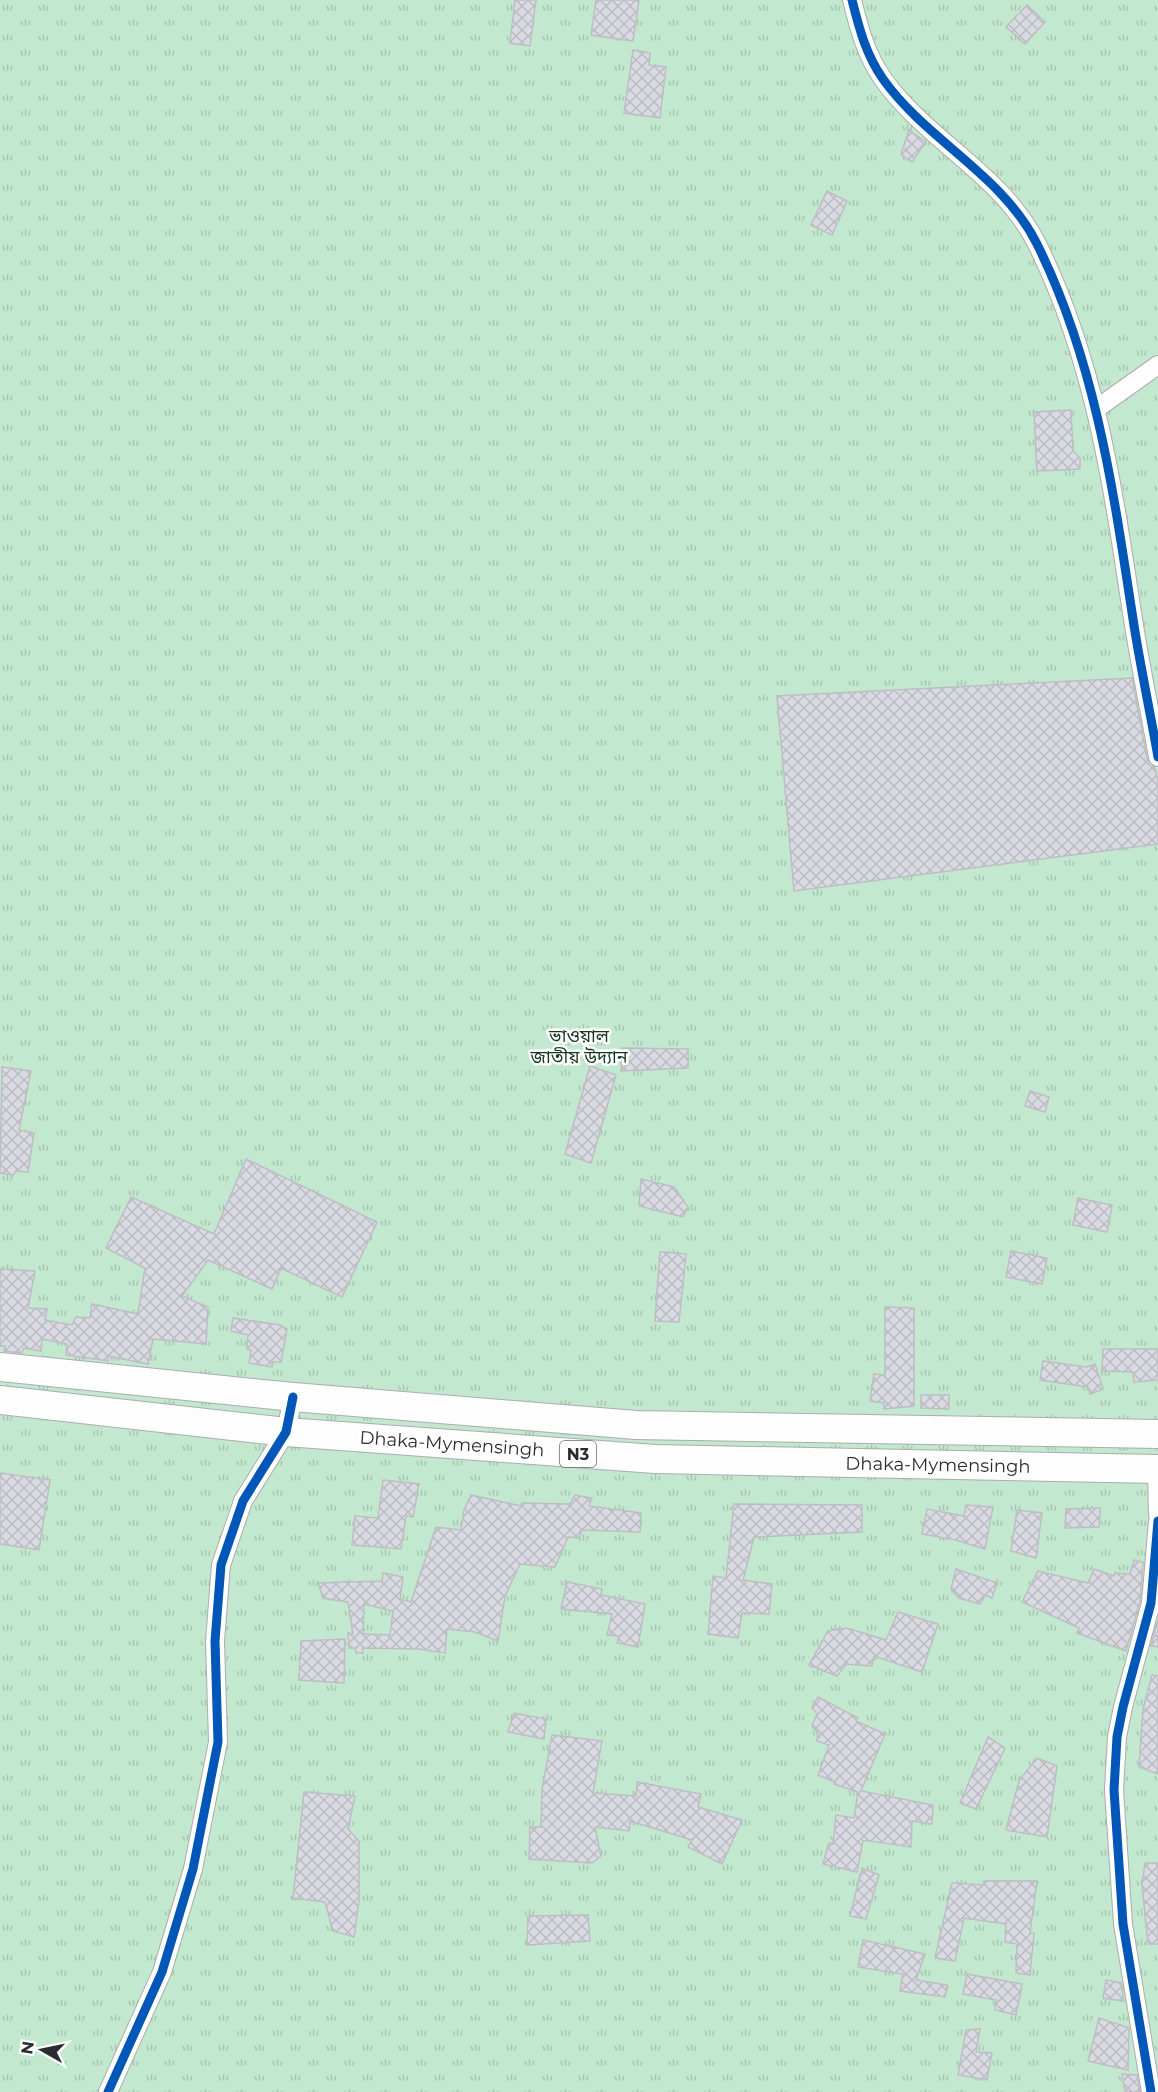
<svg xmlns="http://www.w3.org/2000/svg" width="1158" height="2092" viewBox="0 0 1158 2092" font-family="Montserrat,'Noto Sans Bengali',sans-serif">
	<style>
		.park { fill: url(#park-tufts) }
		.building { fill: url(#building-cross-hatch); stroke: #bdbec2; stroke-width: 1.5; fill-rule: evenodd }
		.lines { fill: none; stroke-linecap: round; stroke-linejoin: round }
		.minor-casing { stroke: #acacb0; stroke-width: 20 }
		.trunk-casing { stroke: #acacb0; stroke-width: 30 }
		.minor { stroke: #fdfdfe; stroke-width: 18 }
		.trunk { stroke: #fdfdfe; stroke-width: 28 }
		.cycleway-casing { stroke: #fff; stroke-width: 13 }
		.cycleway { stroke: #0057b8; stroke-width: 9 }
		.labels { text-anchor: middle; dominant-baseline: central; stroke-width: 5; stroke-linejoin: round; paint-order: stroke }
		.shield { fill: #fff; stroke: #6b6b6e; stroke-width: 1.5 }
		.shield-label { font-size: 16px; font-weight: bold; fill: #2b2c30 }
		.park-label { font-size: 18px; fill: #143720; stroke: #fff }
		.street-label { font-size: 18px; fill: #2b2c30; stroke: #fff }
	</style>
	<defs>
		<pattern id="park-tufts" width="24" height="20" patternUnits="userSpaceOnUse" patternTransform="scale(1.5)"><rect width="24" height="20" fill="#c2e8cf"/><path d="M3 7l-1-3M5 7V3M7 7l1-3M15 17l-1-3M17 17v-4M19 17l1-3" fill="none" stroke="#a7c7b2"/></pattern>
		<pattern id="building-cross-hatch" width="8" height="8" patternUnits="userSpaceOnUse" patternTransform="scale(1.5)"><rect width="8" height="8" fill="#dadae3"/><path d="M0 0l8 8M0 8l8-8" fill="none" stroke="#bbbbc3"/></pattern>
	</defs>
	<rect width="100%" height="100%" fill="#f3f3f8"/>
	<path class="park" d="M 0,0 L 1158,0 L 1158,2092 L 0,2092 Z"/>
	<path class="building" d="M 515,0 L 536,0 L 530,46 L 510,43 Z
		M 596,0 L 639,0 L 633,41 L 591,35 Z
		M 1027,5 L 1045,22 L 1025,44 L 1006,27 Z
		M 633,50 L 650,53 L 649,65 L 666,67 L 660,118 L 624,113 Z
		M 909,130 L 926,142 L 912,162 L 901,154 Z
		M 827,191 L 847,201 L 832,235 L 811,225 Z
		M 1071,410 L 1073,451 L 1080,458 L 1080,469 L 1037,471 L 1034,412 Z
		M 1132,678 L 1147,759 L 1155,768 L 1158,782 L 1158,844 L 794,891 L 777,696 Z
		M 622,1048 L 688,1049 L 688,1068 L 621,1071 Z
		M 590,1066 L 616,1075 L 591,1163 L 565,1154 Z
		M 2,1067 L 31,1071 L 19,1130 L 34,1133 L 28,1172 L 16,1171 L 13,1175 L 0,1173 Z
		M 1030,1091 L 1049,1097 L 1045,1112 L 1025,1106 Z
		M 246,1159 L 377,1222 L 342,1297 L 281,1268 L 272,1289 L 208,1260 L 182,1296 L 208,1307 L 206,1344 L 153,1339 L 148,1364 L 108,1356 L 108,1361 L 66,1355 L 67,1344 L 42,1339 L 41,1351 L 24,1348 L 22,1353 L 4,1351 L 5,1346 L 0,1346 L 0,1269 L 35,1271 L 28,1308 L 47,1309 L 45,1320 L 72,1325 L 76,1317 L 90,1318 L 92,1304 L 138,1314 L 145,1268 L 106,1248 L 131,1197 L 214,1234 Z
		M 641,1179 L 674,1187 L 688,1207 L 683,1217 L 639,1206 Z
		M 1078,1198 L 1112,1205 L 1107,1232 L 1073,1225 Z
		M 1011,1251 L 1047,1258 L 1042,1284 L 1006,1277 Z
		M 660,1252 L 686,1254 L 679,1322 L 655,1321 Z
		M 885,1307 L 914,1308 L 914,1406 L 884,1409 L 884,1403 L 870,1401 L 874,1374 L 885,1375 Z
		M 233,1318 L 280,1325 L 287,1329 L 281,1362 L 273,1362 L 272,1367 L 249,1363 L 251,1350 L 247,1349 L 248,1335 L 231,1331 Z
		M 1103,1349 L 1158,1349 L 1158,1380 L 1134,1382 L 1133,1372 L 1102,1371 Z
		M 1043,1361 L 1087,1367 L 1095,1364 L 1103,1389 L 1090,1394 L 1088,1387 L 1040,1380 Z
		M 921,1395 L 949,1395 L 949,1409 L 921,1408 Z
		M 0,1473 L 50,1480 L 39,1550 L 0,1544 Z
		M 383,1480 L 419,1484 L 413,1517 L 406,1516 L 401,1549 L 352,1545 L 355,1516 L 378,1518 Z
		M 471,1495 L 521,1506 L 522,1503 L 570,1504 L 575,1495 L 592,1498 L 589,1506 L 641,1513 L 640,1532 L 582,1530 L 579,1538 L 568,1537 L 555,1567 L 520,1564 L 505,1596 L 498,1641 L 475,1632 L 447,1629 L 445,1653 L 419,1649 L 363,1648 L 363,1653 L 356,1653 L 355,1648 L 349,1648 L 348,1633 L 353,1634 L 348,1602 L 323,1598 L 318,1583 L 382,1581 L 383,1573 L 403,1577 L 400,1599 L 411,1602 L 436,1527 L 461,1530 L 464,1510 ZM 364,1604 L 393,1611 L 390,1635 L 363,1634 Z
		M 734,1504 L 862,1505 L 862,1532 L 754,1537 L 743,1580 L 772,1584 L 769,1614 L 742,1613 L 738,1638 L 708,1634 L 713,1576 L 726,1578 Z
		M 966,1505 L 993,1507 L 985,1549 L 956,1540 L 922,1534 L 927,1509 L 964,1516 Z
		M 1100,1508 L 1099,1527 L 1065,1528 L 1066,1509 Z
		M 1017,1510 L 1042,1513 L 1036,1558 L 1011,1551 Z
		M 1134,1560 L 1143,1562 L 1140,1601 L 1126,1651 L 1077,1633 L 1079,1628 L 1022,1602 L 1038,1571 L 1088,1583 L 1094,1569 L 1114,1576 L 1115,1573 L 1130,1574 Z
		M 956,1569 L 997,1583 L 992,1598 L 985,1595 L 980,1604 L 959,1598 L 951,1589 Z
		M 567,1582 L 602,1589 L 601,1595 L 645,1604 L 638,1647 L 617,1643 L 619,1636 L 607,1635 L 612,1614 L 561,1609 Z
		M 898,1612 L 938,1624 L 922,1672 L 874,1656 L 872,1666 L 846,1664 L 837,1676 L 809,1665 L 828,1631 L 847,1628 L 886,1640 Z
		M 1158,1620 L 1158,1647 L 1151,1646 Z
		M 345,1639 L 344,1683 L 299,1680 L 301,1641 Z
		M 1152,1675 L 1158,1676 L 1158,1774 L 1139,1767 L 1143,1709 Z
		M 818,1697 L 858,1718 L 856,1721 L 885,1734 L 861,1791 L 933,1805 L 932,1824 L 912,1821 L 911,1847 L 863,1840 L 857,1872 L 823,1864 L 829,1843 L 833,1844 L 836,1815 L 854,1818 L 858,1792 L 834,1784 L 835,1782 L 818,1775 L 829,1745 L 817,1741 L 818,1733 L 812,1726 L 817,1714 L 812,1707 Z
		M 514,1713 L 546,1719 L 544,1739 L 508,1732 Z
		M 552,1735 L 602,1741 L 593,1793 L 636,1796 L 637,1782 L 701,1794 L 698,1807 L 742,1820 L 722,1864 L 688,1847 L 692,1840 L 630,1821 L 629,1831 L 595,1827 L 601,1856 L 592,1863 L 529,1859 L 530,1827 L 541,1827 L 542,1789 Z
		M 988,1737 L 1005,1748 L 976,1809 L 960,1803 Z
		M 1037,1758 L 1057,1766 L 1047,1837 L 1006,1830 L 1019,1781 Z
		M 304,1792 L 355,1796 L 348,1829 L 359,1841 L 359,1901 L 354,1937 L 333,1931 L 325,1902 L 293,1898 Z
		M 1145,1863 L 1158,1863 L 1158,1944 L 1148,1944 L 1142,1885 Z
		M 862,1868 L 879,1875 L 866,1919 L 850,1916 Z
		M 984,1881 L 1037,1881 L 1030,1933 L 1034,1933 L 1030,1975 L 1016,1973 L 1017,1944 L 1005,1942 L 1006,1924 L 964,1918 L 955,1961 L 935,1958 L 952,1883 L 984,1885 Z
		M 588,1915 L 590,1941 L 527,1945 L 528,1916 Z
		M 863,1940 L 925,1954 L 916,1980 L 947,1985 L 945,1997 L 900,1991 L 903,1974 L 858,1967 Z
		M 967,1974 L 1022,1984 L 1016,2015 L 995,2010 L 996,2000 L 963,1994 Z
		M 1106,1980 L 1121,1983 L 1124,2001 L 1103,1998 Z
		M 1099,2018 L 1129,2028 L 1128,2070 L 1088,2061 Z
		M 980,2029 L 976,2052 L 992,2053 L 987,2080 L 958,2075 L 966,2030 Z
		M 1122,2074 L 1137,2075 L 1140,2092 L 1125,2092 Z"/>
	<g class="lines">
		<defs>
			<path id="minor" d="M 852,0 C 859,28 866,55 883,79 C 927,141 1002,174 1037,244 C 1096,363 1113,489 1133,619 C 1140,665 1150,711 1158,757
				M 1096,409 L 1158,365
				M 1157,1469 L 1158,1514
				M 108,2092 L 162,1972 L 193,1869 L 218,1742 L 215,1641 L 221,1565 L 243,1501 L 286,1432 L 293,1397
				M 1151,2092 L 1123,1924 L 1114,1790 L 1117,1737 L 1123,1707 L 1151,1603 L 1158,1521"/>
			<path id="trunk" d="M 0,1367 L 293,1397 L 636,1425 L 1158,1434
				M 0,1400 L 286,1432 L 655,1459 L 1158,1469"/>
		</defs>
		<use href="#minor" class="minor-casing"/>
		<use href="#trunk" class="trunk-casing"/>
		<use href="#minor" class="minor"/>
		<use href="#trunk" class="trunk"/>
		<defs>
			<path id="cycleway" d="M 852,0 C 859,28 866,55 883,79 C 927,141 1002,174 1037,244 C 1096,363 1113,489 1133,619 C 1140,665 1150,711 1158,757
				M 108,2092 L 162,1972 L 193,1869 L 218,1742 L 215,1641 L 221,1565 L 243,1501 L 286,1432 L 293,1397
				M 1151,2092 L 1123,1924 L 1114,1790 L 1117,1737 L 1123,1707 L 1151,1603 L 1158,1521"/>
		</defs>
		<use href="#cycleway" class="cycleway-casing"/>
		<use href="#cycleway" class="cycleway"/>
	</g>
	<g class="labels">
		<rect class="shield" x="560" y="1441" width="36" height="26" rx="4.5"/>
		<g class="shield-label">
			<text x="578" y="1454">N3</text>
		</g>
		<g class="park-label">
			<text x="579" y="1036">ভাওয়াল<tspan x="579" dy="21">জাতীয় উদ্যান</tspan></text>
		</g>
		<g class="street-label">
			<text transform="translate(452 1444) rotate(4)">Dhaka-Mymensingh</text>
			<text transform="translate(938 1465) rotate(1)">Dhaka-Mymensingh</text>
		</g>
	</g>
	<g transform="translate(42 2050) rotate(279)" stroke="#ffffff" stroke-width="4.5" paint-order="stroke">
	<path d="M0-4.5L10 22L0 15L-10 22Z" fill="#2b2c30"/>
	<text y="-9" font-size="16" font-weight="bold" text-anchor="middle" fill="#2b2c30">N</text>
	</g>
</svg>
